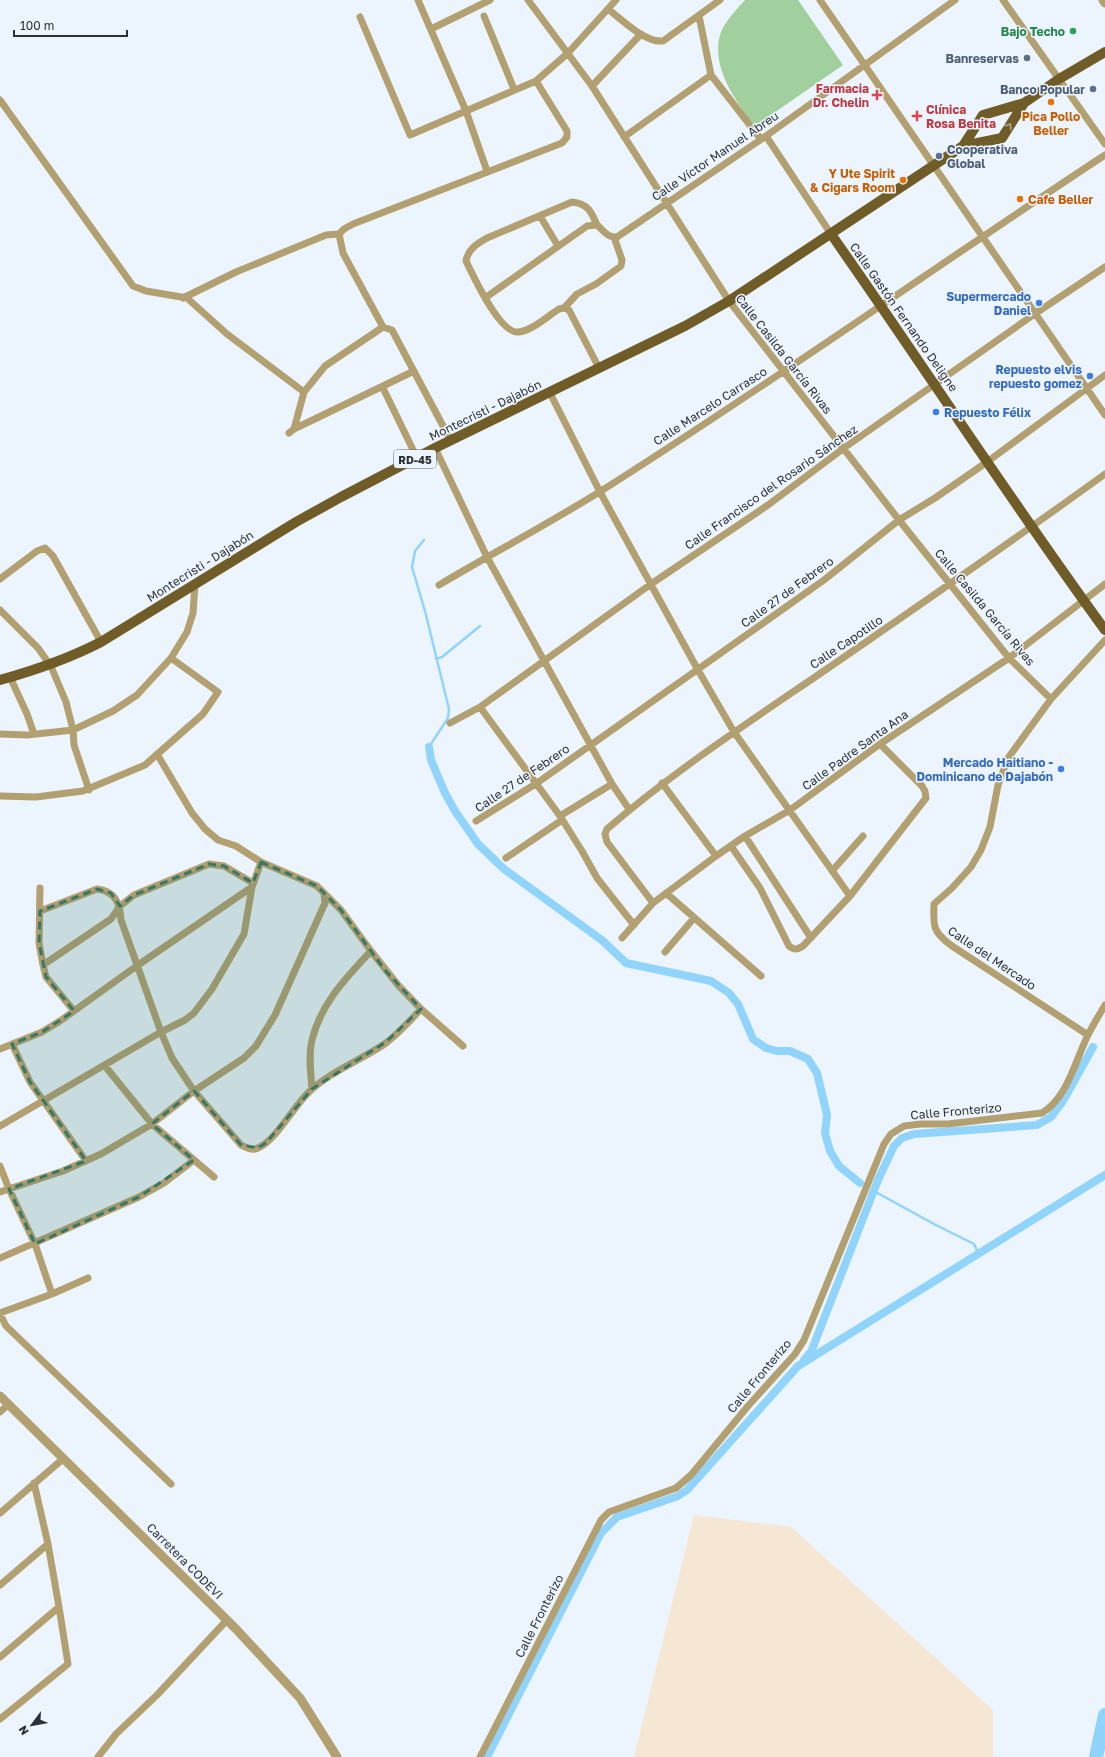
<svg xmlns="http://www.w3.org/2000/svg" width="1105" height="1757" viewBox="0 0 1105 1757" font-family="'Golos Text',sans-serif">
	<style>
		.industrial { fill: #f6e7d4 }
		.green { fill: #a2cf9e }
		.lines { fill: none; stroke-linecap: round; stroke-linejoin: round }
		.stream { stroke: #90d4fc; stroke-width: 2.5 }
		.canal { stroke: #90d4fc; stroke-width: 8 }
		.river { stroke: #90d4fc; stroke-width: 14 }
		.minor { stroke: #b2a071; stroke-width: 7 }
		.tertiary { stroke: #b2a071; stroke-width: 9 }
		.primary { stroke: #705c27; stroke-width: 10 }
		.oneway { stroke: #aea892 }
		.marked { fill: #3a7763; fill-opacity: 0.2; stroke: #3a7763; stroke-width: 3; stroke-dasharray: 8 5; stroke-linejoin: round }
		.leisure-dot { fill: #2e9e5b; stroke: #ecf4fe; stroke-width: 1.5 }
		.service-dot { fill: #5c6f8a; stroke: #ecf4fe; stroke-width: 1.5 }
		.health-dot { fill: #e0444e; stroke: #ecf4fe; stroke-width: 1.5 }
		.food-dot { fill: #e8710a; stroke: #ecf4fe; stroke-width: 1.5 }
		.shop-dot { fill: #3f7fe0; stroke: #ecf4fe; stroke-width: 1.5 }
		.labels { text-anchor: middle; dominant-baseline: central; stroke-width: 3; stroke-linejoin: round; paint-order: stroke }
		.shield { fill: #ecf4fe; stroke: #666b71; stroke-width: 1 }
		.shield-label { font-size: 11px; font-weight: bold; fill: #2d3034 }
		.leisure-label { font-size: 12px; font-weight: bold; fill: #27864d; stroke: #ecf4fe; text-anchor: end }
		.service-label { font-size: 12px; font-weight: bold; fill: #4e5e75; stroke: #ecf4fe; text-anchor: end }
		.health-label { font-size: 12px; font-weight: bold; fill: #be3a42; stroke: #ecf4fe; text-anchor: end }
		.food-label { font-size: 12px; font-weight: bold; fill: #c56008; stroke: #ecf4fe }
		.street-label { font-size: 12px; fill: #2d3034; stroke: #ecf4fe }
		.shop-label { font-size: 12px; font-weight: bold; fill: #366cbe; stroke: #ecf4fe; text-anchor: end }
	</style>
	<rect width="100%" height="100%" fill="#ecf4fe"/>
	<path class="industrial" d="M 694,1515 L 791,1527 L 993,1710 L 993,1757 L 634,1757 Z"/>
	<path class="green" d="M 745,0 L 798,0 L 843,65 L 755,126 C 736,102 709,65 721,32 C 726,20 737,9 745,0 Z"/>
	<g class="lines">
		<path class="stream" d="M 424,540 L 415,551 L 412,567 L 425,611 L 449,709 L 448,718 L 429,747
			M 436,659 L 442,657 L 480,626
			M 872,1190 L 934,1224 L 974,1244 L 979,1255"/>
		<path class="canal" d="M 429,747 L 431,760 L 445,793 L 455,811 L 478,844 L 504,869 L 603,941 L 626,963 L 711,981 L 729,993 L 738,1004 L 753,1039 L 766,1048 L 777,1051 L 790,1051 L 808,1059 L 817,1073 L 827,1115 L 825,1133 L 830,1151 L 839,1166 L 860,1183
			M 804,1360 L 811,1352 L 878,1180 L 894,1146 L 902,1138 L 914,1134 L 1037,1125 L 1051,1117 L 1063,1101 L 1093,1047
			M 487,1757 L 601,1533 L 617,1517 L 678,1496 L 687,1490 L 798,1366 L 1105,1175"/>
		<path class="river" d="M 1096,1757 L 1105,1715"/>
		<path class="minor" d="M 418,0 L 466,111 L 487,171
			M 528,0 L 592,86 L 729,301 L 899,520 L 1009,658 L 1051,699
			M 820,0 L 1105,415
			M 1003,0 L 1105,144
			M 608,9 C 621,19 645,43 663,41 L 720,0
			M 484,16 L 514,89
			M 699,16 L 711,75 L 760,138
			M 360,17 L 410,135 L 536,81 L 568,53 L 616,0
			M 431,29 L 490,0
			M 592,86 L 641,34
			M 0,100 L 133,286 L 146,291 L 187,298 L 227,334 L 304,392
			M 766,136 L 831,234
			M 624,137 L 711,75
			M 540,216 L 558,246
			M 597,225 C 591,211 588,204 572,202 L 487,238 C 477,244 468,249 466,261 C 474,277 500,335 519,332 C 533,330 548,316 559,309 L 564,308 L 569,310 L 599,368
			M 339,234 L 343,253 L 383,327 L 392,330 L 451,441
			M 183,298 L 236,272 L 326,235 L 339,234 L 344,229 L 353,224 L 562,143 L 567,137 L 567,131 L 536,81
			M 485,298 L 587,226 L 597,225 C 604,231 608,238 617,237 L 766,136 L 955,0
			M 564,308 L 577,294 L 596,284 L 621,266 L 622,260 L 614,237
			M 383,388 L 417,458
			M 550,393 L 600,492 L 698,670 L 734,732 L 850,896
			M 294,429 L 304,392 L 325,366 L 383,327
			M 289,433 L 294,429 L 414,371
			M 435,448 L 487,557 L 612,784 L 629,809
			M 0,579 L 37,551 L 45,548 L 53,556 L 101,642
			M 439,585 C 493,553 548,524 601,491 C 772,383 936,266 1105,155
			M 0,610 L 38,648 L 50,665
			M 50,664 L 66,702 L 73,730 L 74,745 L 89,790
			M 10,677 L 27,714 L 34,734
			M 480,707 L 560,816 L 582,851 L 597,878 L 634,925
			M 450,723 L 480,707 L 651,584 L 768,505 L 844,448 L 1036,313 L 1105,267
			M 0,734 L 27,735 L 73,730 L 113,711 L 137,695 L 171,658 L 187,632 L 193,613 L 195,585
			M 662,783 L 716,856
			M 0,796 L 36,797 L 83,791 L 145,765 L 203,714 L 218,692 L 171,658
			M 560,816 L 612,784
			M 476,821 L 537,783 L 824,580 L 899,520 L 935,498 L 987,462 L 1105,375
			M 745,836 L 811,938
			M 731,846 L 760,888 L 789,946 C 794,950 797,950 803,946 L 850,896 L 926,798 L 925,791 L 922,786 L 880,744
			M 506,858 L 562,820
			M 832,871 L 863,836
			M 40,888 L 39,943 L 43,965 L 46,977 L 74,1011
			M 324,893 L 341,910 L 371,951 L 398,985 L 421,1009 L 463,1046
			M 666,893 L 761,976
			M 653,903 L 607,842 L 605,834 L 607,829 C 673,772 746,724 818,675 C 914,609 1010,543 1105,474
			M 40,911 L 97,889 C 115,891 120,903 121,920 L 161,1032 L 172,1058 L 194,1091 L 241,1145 C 247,1148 252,1151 258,1148 C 275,1141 293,1108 307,1094 C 330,1071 360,1061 386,1043 C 399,1033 410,1021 421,1009
			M 622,938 L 653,903 L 716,856 L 745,836 L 790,810 L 880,744 L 1009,658 L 1105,584
			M 665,952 L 694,918
			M 43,965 L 111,919 L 120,906 L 134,895 L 209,864 L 224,866 L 253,883
			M 1088,1035 L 952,946 C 933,932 933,927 934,904 L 952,888 L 971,867 L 981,850 L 990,827 L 998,785 L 1008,758 L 1051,699 L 1105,640
			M 12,1044 L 30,1082 L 86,1161
			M 0,1049 L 42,1032 L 60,1021 L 138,965 L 252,887 L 261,862
			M 105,1066 L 152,1124 L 214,1177
			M 312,1089 C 311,1074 308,1056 312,1040 C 321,1003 346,978 371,951
			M 0,1126 L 161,1032 L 185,1020 L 194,1013 L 212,989 L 244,934 L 252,887
			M 0,1166 L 9,1189 L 35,1244 L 52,1294
			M 0,1192 L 63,1171 L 101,1154 L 152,1124 L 194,1091 L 244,1058 L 256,1046 L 275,1015 L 325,903 L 324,893 L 317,886 L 261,862 L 236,846 L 218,840 L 205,829 L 192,813 L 157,754
			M 0,1258 L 139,1197 L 164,1183 L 194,1160
			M 0,1313 L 52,1294 L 88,1278
			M 0,1314 L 6,1326 L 171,1484
			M 0,1412 L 9,1404
			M 0,1513 L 64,1458
			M 0,1585 L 48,1544
			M 0,1657 L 59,1607 L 48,1544 L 34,1483
			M 0,1719 L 68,1664 L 59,1607
			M 98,1757 L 116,1734 L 157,1695 L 227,1620
			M 480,1757 L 601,1520 L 609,1512 L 676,1488 L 691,1475 L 748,1406 L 795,1354 L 804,1340 L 884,1144 L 891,1134 L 904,1126 L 921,1124 L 948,1124 L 1042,1113 C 1068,1097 1075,1061 1088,1035 C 1093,1025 1099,1015 1105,1005"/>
		<path class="tertiary" d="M 1103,0 L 1105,3
			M 0,1396 L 236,1629 L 300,1698 L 337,1757"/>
		<path class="primary" d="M 963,146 L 1002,138 L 1024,103
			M 831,234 C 923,365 1010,500 1105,630
			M 0,680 C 36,670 68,659 101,642 L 296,522 L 341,497 L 435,448 L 685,326 L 729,301 L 963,146 L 983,115 L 1024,103 L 1059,79 L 1105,52"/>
	</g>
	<defs><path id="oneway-chevron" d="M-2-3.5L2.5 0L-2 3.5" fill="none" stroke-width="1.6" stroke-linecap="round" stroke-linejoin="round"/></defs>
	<use class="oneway" href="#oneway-chevron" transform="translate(1009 126) rotate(-57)"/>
	<path class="marked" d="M 261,862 L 317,886 L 341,910 L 385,970 L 421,1009 L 386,1042 L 312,1089 L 266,1143 L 258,1148 L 241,1145 L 194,1091 L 152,1124 L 194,1160 L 139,1197 L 35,1244 L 9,1189 L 86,1161 L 30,1082 L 12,1044 L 42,1032 L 74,1011 L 46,977 L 39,943 L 40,911 L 97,889 L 111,893 L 120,906 L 134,895 L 209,864 L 224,866 L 253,883 Z"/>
	<circle class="leisure-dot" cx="1073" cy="31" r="4"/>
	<g class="service-dot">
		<circle cx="1027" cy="58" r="4"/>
		<circle cx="1093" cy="89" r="4"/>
		<circle cx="939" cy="156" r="4"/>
	</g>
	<g class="health-dot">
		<path d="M875 89h4v4h4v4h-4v4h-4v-4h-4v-4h4z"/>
		<path d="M915 110h4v4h4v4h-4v4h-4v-4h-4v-4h4z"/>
	</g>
	<g class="food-dot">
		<circle cx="1051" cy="102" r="4"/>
		<circle cx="903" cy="180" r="4"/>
		<circle cx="1020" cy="199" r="4"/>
	</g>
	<g class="shop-dot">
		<circle cx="1039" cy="303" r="4"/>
		<circle cx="1090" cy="376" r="4"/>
		<circle cx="936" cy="412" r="4"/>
		<circle cx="1061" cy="769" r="4"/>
	</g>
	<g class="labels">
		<rect class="shield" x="394" y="450" width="42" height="18" rx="3"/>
		<g class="shield-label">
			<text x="415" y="459">RD-45</text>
		</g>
		<g class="leisure-label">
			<text x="1065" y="31">Bajo Techo</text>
		</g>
		<g class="service-label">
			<text x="1019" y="58">Banreservas</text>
			<text x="1085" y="89">Banco Popular</text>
			<text x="947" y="149" text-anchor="start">Cooperativa<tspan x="947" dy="14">Global</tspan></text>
		</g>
		<g class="health-label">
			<text x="869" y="88">Farmacia<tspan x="869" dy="14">Dr. Chelin</tspan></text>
			<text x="926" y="109" text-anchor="start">Clínica<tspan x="926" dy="14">Rosa Benita</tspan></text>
		</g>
		<g class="food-label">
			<text x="1051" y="116">Pica Pollo<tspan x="1051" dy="14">Beller</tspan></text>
			<text x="895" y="173" text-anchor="end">Y Ute Spirit<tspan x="895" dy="14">&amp; Cigars Room</tspan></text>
			<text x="1028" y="199" text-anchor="start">Cafe Beller</text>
		</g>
		<g class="street-label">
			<text transform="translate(715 156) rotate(-34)">Calle Víctor Manuel Abreu</text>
			<text transform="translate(904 317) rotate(55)">Calle Gastón Fernando Deligne</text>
			<text transform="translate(784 354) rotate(52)">Calle Casilda García Rivas</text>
			<text transform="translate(710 406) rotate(-33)">Calle Marcelo Carrasco</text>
			<text transform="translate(485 410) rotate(-26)">Montecristi - Dajabón</text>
			<text transform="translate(771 487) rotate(-35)">Calle Francisco del Rosario Sánchez</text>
			<text transform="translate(200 566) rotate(-32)">Montecristi - Dajabón</text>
			<text transform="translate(787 592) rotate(-36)">Calle 27 de Febrero</text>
			<text transform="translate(985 607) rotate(50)">Calle Casilda García Rivas</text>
			<text transform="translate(846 642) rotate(-34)">Calle Capotillo</text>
			<text transform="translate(855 750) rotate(-36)">Calle Padre Santa Ana</text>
			<text transform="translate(522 778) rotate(-34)">Calle 27 de Febrero</text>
			<text transform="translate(992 958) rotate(34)">Calle del Mercado</text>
			<text transform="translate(956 1111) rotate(-5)">Calle Fronterizo</text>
			<text transform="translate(759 1376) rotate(-50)">Calle Fronterizo</text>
			<text transform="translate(185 1561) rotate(45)">Carretera CODEVI</text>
			<text transform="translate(539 1616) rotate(-63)">Calle Fronterizo</text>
		</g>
		<g class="shop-label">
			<text x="1031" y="296">Supermercado<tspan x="1031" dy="14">Daniel</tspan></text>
			<text x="1082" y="369">Repuesto elvis<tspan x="1082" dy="14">repuesto gomez</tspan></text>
			<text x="944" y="412" text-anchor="start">Repuesto Félix</text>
			<text x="1053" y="762">Mercado Haitiano -<tspan x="1053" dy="14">Dominicano de Dajabón</tspan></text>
		</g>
	</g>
	<g transform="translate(32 1725) rotate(238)" stroke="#ecf4fe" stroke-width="3" paint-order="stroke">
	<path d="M0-3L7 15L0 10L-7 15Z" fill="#2d3034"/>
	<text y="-6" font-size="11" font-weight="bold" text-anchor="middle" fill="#2d3034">N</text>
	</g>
	<path d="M14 30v6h113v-6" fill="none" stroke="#2d3034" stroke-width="2"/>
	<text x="20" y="30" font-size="12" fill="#2d3034" stroke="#ecf4fe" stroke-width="3" paint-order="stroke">100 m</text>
</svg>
